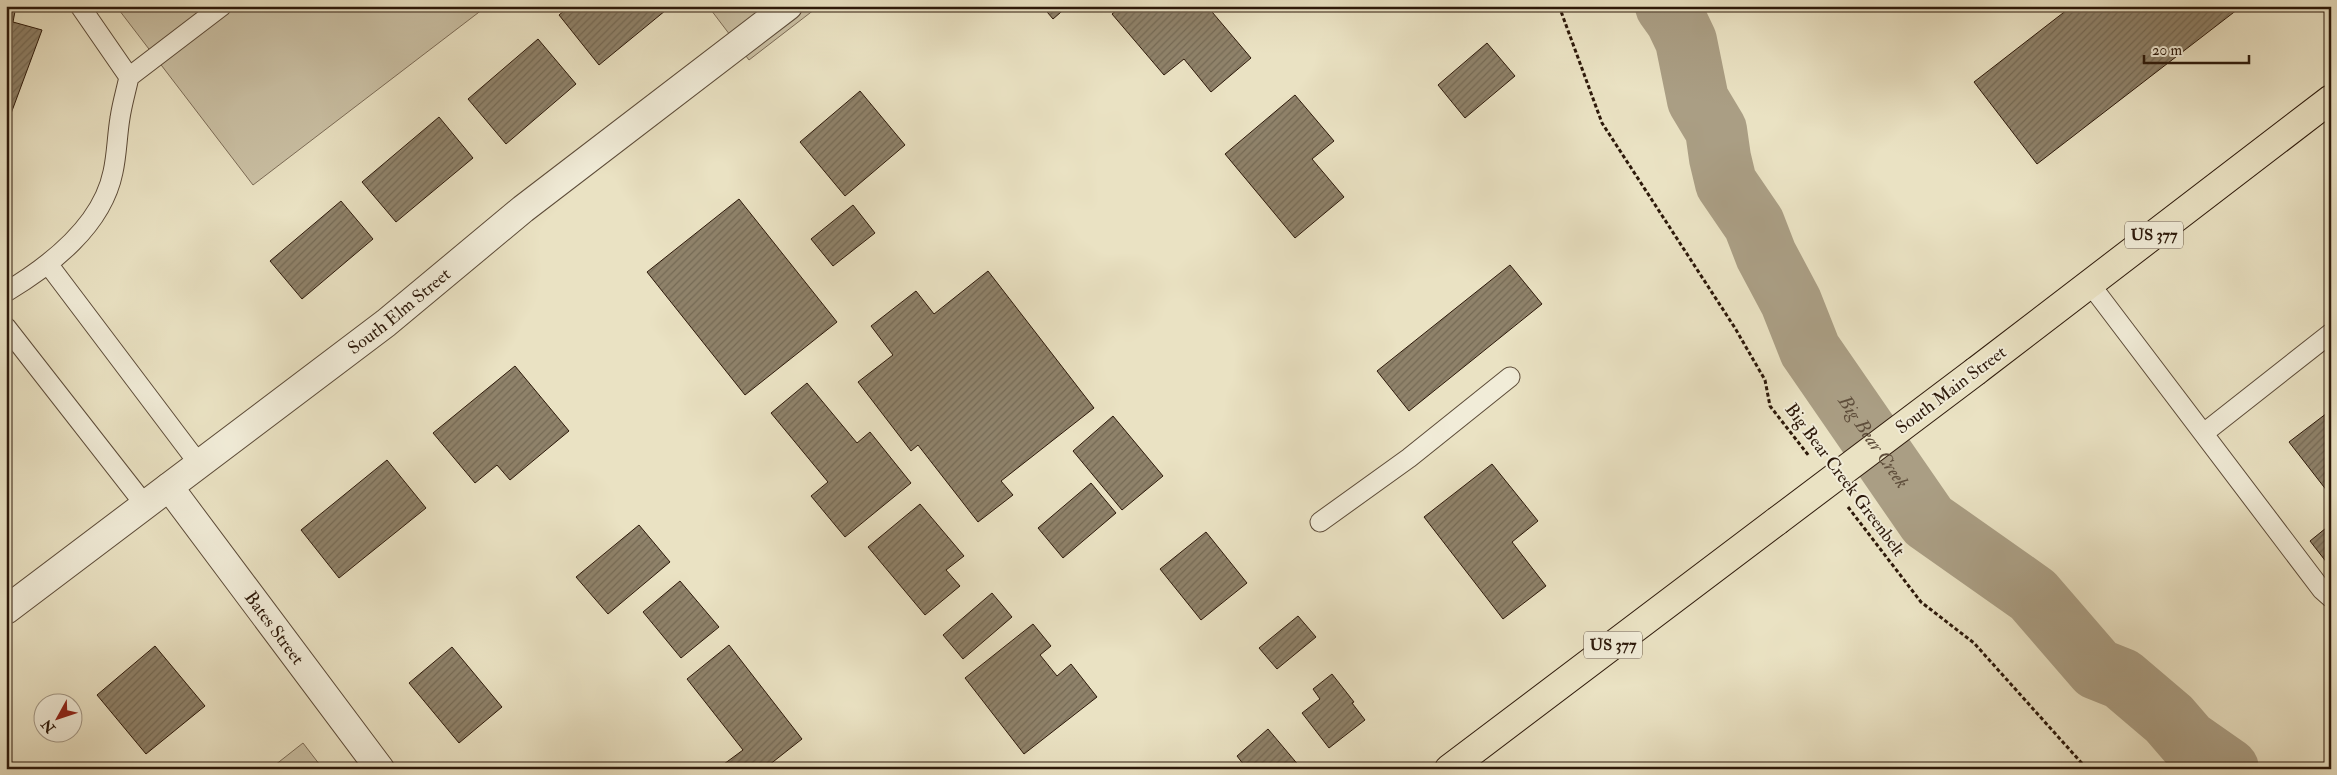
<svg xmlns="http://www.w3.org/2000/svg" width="2337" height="775" viewBox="0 0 2337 775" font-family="'IM FELL Double Pica',serif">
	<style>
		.green { fill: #cac0a4; stroke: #7c6c57 }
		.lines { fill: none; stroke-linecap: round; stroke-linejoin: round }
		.river { stroke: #aa9e84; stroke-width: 62 }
		.building { fill: url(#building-hatch); stroke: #2d190a }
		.service-casing { stroke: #5c4b38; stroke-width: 21 }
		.minor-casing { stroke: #5c4b38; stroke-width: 30 }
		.tertiary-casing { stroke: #5c4b38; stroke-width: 30 }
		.primary-casing { stroke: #2d190a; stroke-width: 30 }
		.path { stroke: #2d190a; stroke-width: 3; stroke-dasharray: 4 2.5; stroke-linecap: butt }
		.service { stroke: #f1ecd8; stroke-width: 19 }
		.minor { stroke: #f1ecd8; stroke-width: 28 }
		.tertiary { stroke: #f1ecd8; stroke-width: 28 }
		.primary { stroke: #eae2c3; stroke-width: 28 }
		.primary-bridge-casing { stroke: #2d190a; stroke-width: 30; stroke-linecap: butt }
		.primary-bridge { stroke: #eae2c3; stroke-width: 28 }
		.labels { text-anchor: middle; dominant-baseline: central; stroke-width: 4; stroke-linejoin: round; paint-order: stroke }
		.shield { fill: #f1ecd8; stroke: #685848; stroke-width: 1 }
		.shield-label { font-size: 16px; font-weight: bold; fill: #2d190a }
		.street-label { font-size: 18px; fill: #2d190a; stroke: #f1ecd8 }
		.water-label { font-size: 19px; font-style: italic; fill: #5f4e3b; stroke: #f1ecd8 }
	</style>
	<defs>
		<pattern id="building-hatch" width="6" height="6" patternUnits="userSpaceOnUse" patternTransform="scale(1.25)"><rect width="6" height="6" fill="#8f826a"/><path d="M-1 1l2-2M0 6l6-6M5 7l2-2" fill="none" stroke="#756a55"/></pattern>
	</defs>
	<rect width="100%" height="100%" fill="#eae2c3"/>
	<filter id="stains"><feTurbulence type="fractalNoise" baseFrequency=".004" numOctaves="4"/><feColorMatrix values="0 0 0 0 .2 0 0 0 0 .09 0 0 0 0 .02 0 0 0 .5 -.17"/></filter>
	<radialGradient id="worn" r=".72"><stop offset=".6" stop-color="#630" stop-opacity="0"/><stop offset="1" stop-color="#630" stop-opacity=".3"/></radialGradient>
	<path class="green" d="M 116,6 L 487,6 L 253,185 Z
		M 708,6 L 819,6 L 749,60 Z
		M 303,743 L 323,769 L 270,769 Z"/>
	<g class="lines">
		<path class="river" id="s1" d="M 1666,6 L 1676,20 L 1686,41 L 1698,100 L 1716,130 L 1720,158 L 1726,183 L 1754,224 L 1766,255 L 1791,302 L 1810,350 L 1928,521 L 2033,595 L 2097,669 L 2122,679 L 2169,719 L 2188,741 L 2228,769"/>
	</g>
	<path class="building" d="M 6,6 L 16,6 L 13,22 L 42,30 L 6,127 Z
		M 570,6 L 671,6 L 599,65 L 559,15 Z
		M 1042,6 L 1068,6 L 1053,19 Z
		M 1122,6 L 1207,6 L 1251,58 L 1211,92 L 1184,59 L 1164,75 L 1112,14 Z
		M 2072,6 L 2242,6 L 2037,164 L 1974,82 Z
		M 538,39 L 576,84 L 506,144 L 468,99 Z
		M 1487,43 L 1515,76 L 1465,118 L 1438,85 Z
		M 860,91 L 905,145 L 845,196 L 800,142 Z
		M 1295,95 L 1334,141 L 1312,159 L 1344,197 L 1295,238 L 1225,154 Z
		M 439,117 L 473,158 L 396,222 L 362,182 Z
		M 739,199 L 837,322 L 745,395 L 647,272 Z
		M 341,201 L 373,239 L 302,299 L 270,261 Z
		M 853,205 L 875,233 L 833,266 L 811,239 Z
		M 1510,265 L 1542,304 L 1409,411 L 1377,371 Z
		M 988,271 L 1094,408 L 1001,481 L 1013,495 L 978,522 L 918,445 L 911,451 L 858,382 L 893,355 L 871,326 L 916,291 L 934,314 Z
		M 515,366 L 569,431 L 510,480 L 497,465 L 475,483 L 433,433 Z
		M 807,383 L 857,443 L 870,432 L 911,483 L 845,537 L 811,496 L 828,482 L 771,413 Z
		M 2331,410 L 2331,496 L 2289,442 Z
		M 1113,416 L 1163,476 L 1122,510 L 1073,451 Z
		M 387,460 L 426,508 L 339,578 L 301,530 Z
		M 1492,464 L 1538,521 L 1512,542 L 1546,586 L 1503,619 L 1424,517 Z
		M 1091,483 L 1116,513 L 1063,558 L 1038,528 Z
		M 920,504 L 964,556 L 946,570 L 960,586 L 925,615 L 868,547 Z
		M 2331,524 L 2331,568 L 2310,541 Z
		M 639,525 L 670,562 L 608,614 L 576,577 Z
		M 1206,532 L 1247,583 L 1201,620 L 1160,569 Z
		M 680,581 L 719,627 L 681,658 L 643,612 Z
		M 992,593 L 1012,617 L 963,659 L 943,635 Z
		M 1298,616 L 1316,637 L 1277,669 L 1259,648 Z
		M 1033,624 L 1051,646 L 1040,655 L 1057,676 L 1071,664 L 1097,697 L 1024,754 L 965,678 Z
		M 729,645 L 802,739 L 764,769 L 728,769 L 724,764 L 743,750 L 687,679 Z
		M 155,646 L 205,706 L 146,754 L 97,695 Z
		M 452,647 L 502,707 L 459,743 L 409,683 Z
		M 1332,674 L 1354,702 L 1352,703 L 1365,720 L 1329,748 L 1302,713 L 1320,699 L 1313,689 Z
		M 1268,729 L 1300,767 L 1299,769 L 1247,769 L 1237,756 Z"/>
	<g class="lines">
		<defs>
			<path id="service" d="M 129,77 L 222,6
				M 48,264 L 199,464
				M 2090,284 L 2322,590 L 2331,598
				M 6,292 C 51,265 102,226 113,172 C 117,154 117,136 120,118 C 122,104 126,91 129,77 L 80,6
				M 6,327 L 145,505
				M 2204,433 L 2331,333
				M 1320,522 L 1409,458 L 1510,377"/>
			<g id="minor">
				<path id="s2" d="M 169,487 L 380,769"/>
			</g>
			<g id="tertiary">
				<path id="s3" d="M 6,610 L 386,323 L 523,209 L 788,6"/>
			</g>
			<path id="primary" d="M 1976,371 L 2331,99
				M 1449,769 L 1777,521"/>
		</defs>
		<use href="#service" class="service-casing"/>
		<use href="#minor" class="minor-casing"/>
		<use href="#tertiary" class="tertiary-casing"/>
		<use href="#primary" class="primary-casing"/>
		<path class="path" d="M 1559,6 L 1602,123 L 1735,328 L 1765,380 L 1770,406 L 1809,456
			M 1848,507 L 1921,602 L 1974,643 L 2087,769"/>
		<use href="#service" class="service"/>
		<use href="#minor" class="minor"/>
		<use href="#tertiary" class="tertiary"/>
		<use href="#primary" class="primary"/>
		<defs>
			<path id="primary-bridge" d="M 1777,521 L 1976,371"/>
		</defs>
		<use href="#primary-bridge" class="primary-bridge-casing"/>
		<use href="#primary-bridge" class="primary-bridge"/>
	</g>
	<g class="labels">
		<g class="shield">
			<rect x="2125" y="221.5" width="58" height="27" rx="4"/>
			<rect x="1584" y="631.5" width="58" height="27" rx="4"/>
		</g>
		<g class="shield-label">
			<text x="2154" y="235">US 377</text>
			<text x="1613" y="645">US 377</text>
		</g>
		<g class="street-label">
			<text stroke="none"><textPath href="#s3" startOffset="494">South Elm Street</textPath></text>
			<text transform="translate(1951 390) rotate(-37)">South Main Street</text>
			<text transform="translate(1845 480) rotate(53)">Big Bear Creek Greenbelt</text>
			<text stroke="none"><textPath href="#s2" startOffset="176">Bates Street</textPath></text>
		</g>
		<g class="water-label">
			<text stroke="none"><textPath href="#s1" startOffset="489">Big Bear Creek</textPath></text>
		</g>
	</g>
	<rect width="2337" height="775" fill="none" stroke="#eae2c3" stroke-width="25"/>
	<rect x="8" y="8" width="2322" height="760" fill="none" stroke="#2d190a" stroke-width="2.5"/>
	<rect x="12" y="12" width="2312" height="750" fill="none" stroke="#2d190a"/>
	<g transform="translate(58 718) rotate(230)"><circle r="24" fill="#f1ecd8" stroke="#a39886"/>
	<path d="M0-4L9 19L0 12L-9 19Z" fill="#8f2418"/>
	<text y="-8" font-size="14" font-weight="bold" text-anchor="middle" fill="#2d190a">N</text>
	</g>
	<path d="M2144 55v8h105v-8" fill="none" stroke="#2d190a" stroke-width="2.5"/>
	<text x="2152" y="55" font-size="15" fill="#2d190a" stroke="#f1ecd8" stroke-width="4" paint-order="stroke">20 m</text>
	<rect width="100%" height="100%" filter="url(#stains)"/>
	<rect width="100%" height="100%" fill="url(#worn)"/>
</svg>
